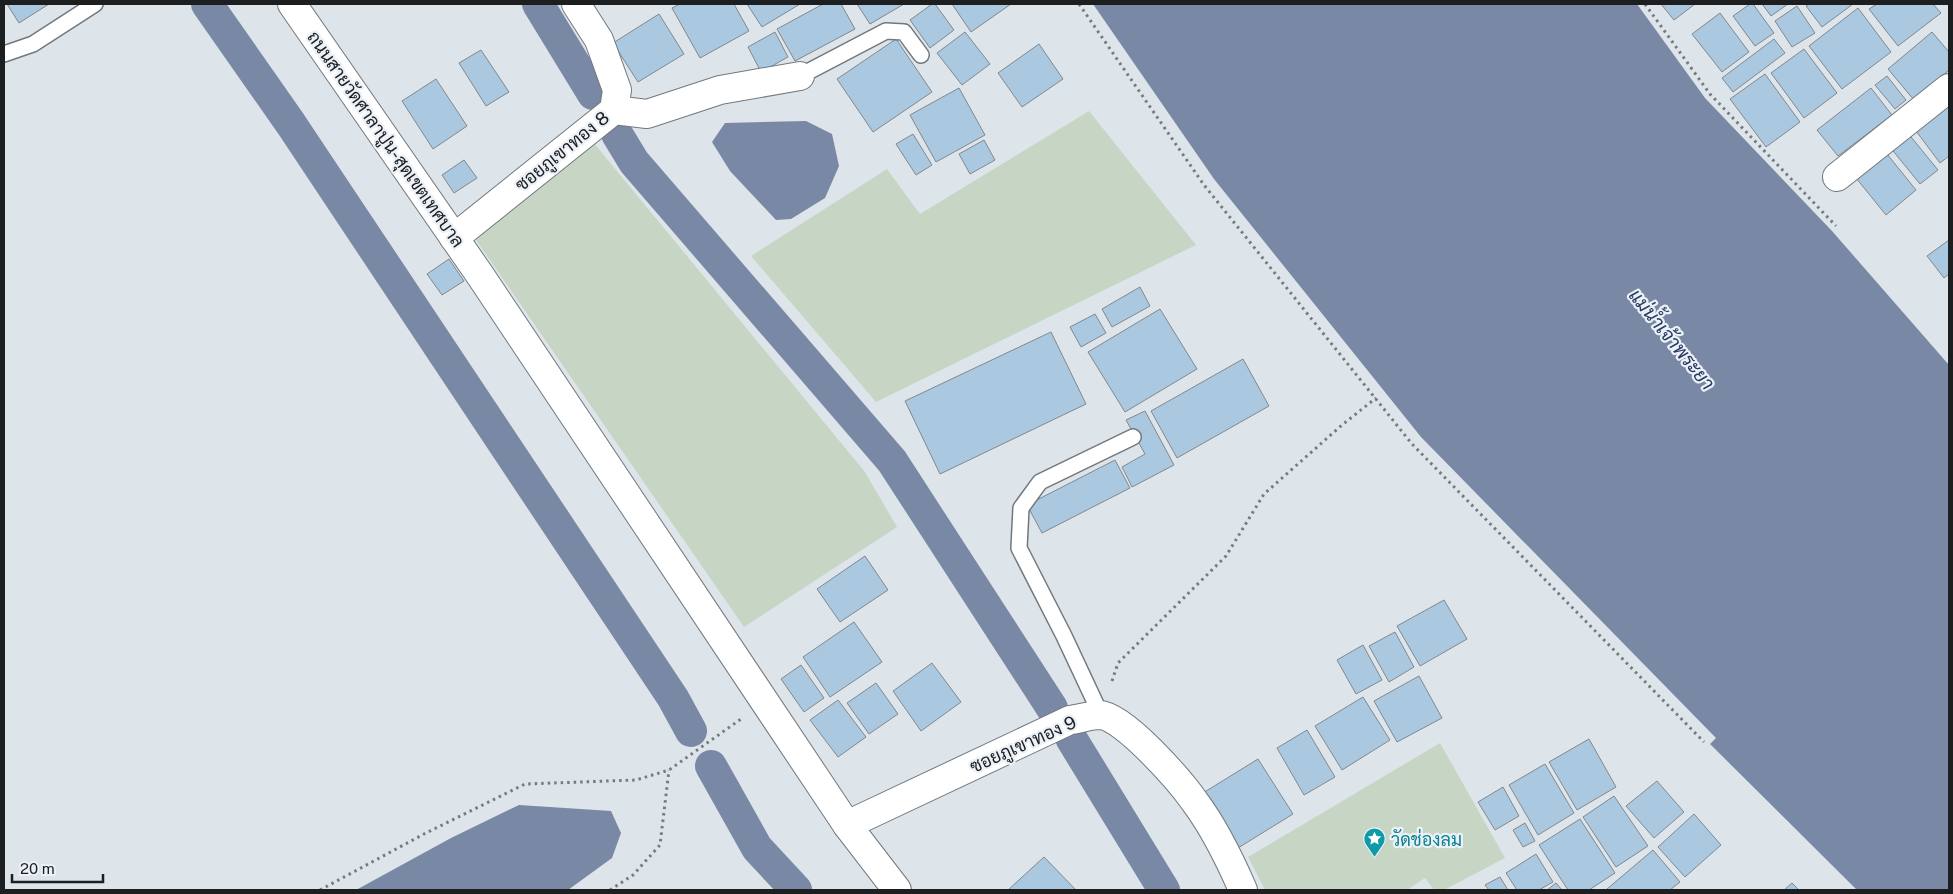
<svg xmlns="http://www.w3.org/2000/svg" width="1953" height="894" viewBox="0 0 1953 894" font-family="'Public Sans',Sarabun,sans-serif">
	<style>
		.green { fill: #c7d6c4 }
		.water { fill: #7988a4 }
		.lines { fill: none; stroke-linecap: round; stroke-linejoin: round }
		.canal { stroke: #7988a4; stroke-width: 32 }
		.building { fill: #aac8df; stroke: #82888d }
		.lane-casing { stroke: #72787d; stroke-width: 18 }
		.street-casing { stroke: #72787d; stroke-width: 30 }
		.secondary-casing { stroke: #72787d; stroke-width: 30 }
		.path { stroke: #767b7f; stroke-width: 3; stroke-dasharray: 2.5 4; stroke-linecap: butt }
		.lane { stroke: #fff; stroke-width: 15 }
		.street { stroke: #fff; stroke-width: 28 }
		.secondary { stroke: #fff; stroke-width: 28 }
		.labels { text-anchor: middle; dominant-baseline: central; stroke-width: 4.5; stroke-linejoin: round; paint-order: stroke }
		.street-label { font-size: 18px; fill: #1c1e20; stroke: #ebf1f7 }
		.culture-label { font-size: 18px; fill: #0d838f; stroke: #ebf1f7; text-anchor: start }
		.water-label { font-size: 19px; font-style: italic; fill: #263962; stroke: #ebf1f7 }
	</style>
	<rect width="100%" height="100%" fill="#dde4ea"/>
	<path class="green" d="M 1089,111 L 1196,245 L 876,402 L 751,256 L 887,169 L 920,214 Z
		M 593,142 L 865,472 L 897,527 L 744,627 L 476,240 L 482,223 Z
		M 1440,743 L 1505,858 L 1444,890 L 1434,890 L 1425,878 L 1407,890 L 1265,890 L 1248,857 Z"/>
	<path class="water" d="M 1093,4 L 1637,4 L 1705,98 L 1832,231 L 1949,365 L 1949,890 L 1857,890 L 1710,744 L 1716,738 L 1421,437 L 1214,179 Z
		M 806,121 L 832,134 L 839,166 L 825,198 L 791,219 L 776,220 L 730,171 L 712,142 L 725,123 Z
		M 519,805 L 611,811 L 621,833 L 612,858 L 568,890 L 356,890 L 451,838 Z"/>
	<g class="lines">
		<path class="canal" d="M 207,4 L 291,124 L 673,698 L 691,731
			M 538,4 L 593,94
			M 617,134 L 634,162 L 892,461 L 1052,708
			M 1071,738 L 1164,890
			M 711,766 L 757,848 L 796,890"/>
	</g>
	<path class="building" d="M 7,4 L 49,4 L 19,23 Z
		M 680,4 L 734,4 L 749,31 L 700,58 L 672,8 Z
		M 747,4 L 800,4 L 762,27 Z
		M 823,4 L 841,4 L 855,29 L 795,61 L 777,29 Z
		M 857,4 L 904,4 L 870,24 Z
		M 932,4 L 935,4 L 954,30 L 930,48 L 910,20 Z
		M 952,4 L 1011,4 L 971,32 Z
		M 1661,4 L 1695,4 L 1674,20 Z
		M 1750,4 L 1753,4 L 1774,33 L 1755,46 L 1733,16 Z
		M 1762,4 L 1788,4 L 1771,16 Z
		M 1809,4 L 1853,4 L 1822,27 L 1806,6 Z
		M 1877,4 L 1933,4 L 1941,13 L 1898,46 L 1869,9 Z
		M 1797,6 L 1815,33 L 1792,47 L 1775,21 Z
		M 1858,8 L 1891,52 L 1842,89 L 1809,46 Z
		M 1720,13 L 1749,52 L 1722,72 L 1692,34 Z
		M 659,14 L 684,54 L 638,82 L 613,43 Z
		M 775,32 L 788,57 L 761,72 L 748,47 Z
		M 965,32 L 990,64 L 962,85 L 937,53 Z
		M 1932,32 L 1949,52 L 1949,70 L 1914,100 L 1888,69 Z
		M 896,39 L 932,92 L 873,132 L 837,79 Z
		M 1774,39 L 1785,53 L 1733,92 L 1722,78 Z
		M 1039,44 L 1063,79 L 1022,107 L 998,73 Z
		M 1804,49 L 1837,93 L 1804,118 L 1771,73 Z
		M 481,50 L 509,92 L 486,106 L 459,63 Z
		M 1765,74 L 1800,122 L 1766,147 L 1730,99 Z
		M 1887,76 L 1906,100 L 1895,109 L 1875,85 Z
		M 436,79 L 467,126 L 433,149 L 402,101 Z
		M 959,88 L 985,135 L 936,162 L 910,115 Z
		M 1871,88 L 1892,115 L 1838,156 L 1817,130 Z
		M 1949,95 L 1949,156 L 1940,163 L 1910,123 Z
		M 1907,132 L 1938,170 L 1920,184 L 1889,146 Z
		M 913,134 L 932,165 L 916,175 L 896,144 Z
		M 984,140 L 995,160 L 970,174 L 959,154 Z
		M 1883,149 L 1916,190 L 1886,215 L 1852,173 Z
		M 464,160 L 477,178 L 454,193 L 442,175 Z
		M 1949,240 L 1949,274 L 1944,278 L 1927,256 Z
		M 449,259 L 464,281 L 442,295 L 427,274 Z
		M 1140,287 L 1150,306 L 1112,327 L 1102,309 Z
		M 1160,309 L 1197,369 L 1125,412 L 1088,352 Z
		M 1095,314 L 1106,333 L 1081,347 L 1070,327 Z
		M 1051,332 L 1086,404 L 940,474 L 905,401 Z
		M 1243,359 L 1269,406 L 1177,458 L 1151,411 Z
		M 1145,411 L 1174,465 L 1132,487 L 1122,467 L 1145,454 L 1126,420 Z
		M 1115,460 L 1130,488 L 1042,533 L 1027,505 Z
		M 865,556 L 888,590 L 840,622 L 817,589 Z
		M 1444,600 L 1467,639 L 1420,666 L 1397,626 Z
		M 854,622 L 882,662 L 830,697 L 803,657 Z
		M 1395,632 L 1414,667 L 1389,682 L 1369,646 Z
		M 1363,645 L 1382,680 L 1356,694 L 1337,660 Z
		M 932,663 L 961,702 L 921,731 L 893,691 Z
		M 801,665 L 824,698 L 804,712 L 781,679 Z
		M 1419,676 L 1442,718 L 1397,742 L 1374,701 Z
		M 876,683 L 898,714 L 869,734 L 847,703 Z
		M 1363,697 L 1390,740 L 1342,770 L 1315,726 Z
		M 838,700 L 866,737 L 838,757 L 810,720 Z
		M 1307,730 L 1335,777 L 1304,795 L 1277,748 Z
		M 1589,739 L 1616,787 L 1577,810 L 1549,762 Z
		M 1258,759 L 1293,814 L 1238,848 L 1203,793 Z
		M 1545,764 L 1574,813 L 1538,835 L 1509,785 Z
		M 1657,781 L 1684,812 L 1654,838 L 1626,806 Z
		M 1503,787 L 1519,816 L 1495,830 L 1478,802 Z
		M 1614,796 L 1648,846 L 1616,867 L 1583,817 Z
		M 1694,814 L 1721,845 L 1685,877 L 1658,847 Z
		M 1580,819 L 1615,873 L 1589,890 L 1568,890 L 1539,845 Z
		M 1525,823 L 1535,841 L 1523,847 L 1513,830 Z
		M 1653,850 L 1680,882 L 1670,890 L 1608,890 L 1607,889 Z
		M 1536,854 L 1553,882 L 1539,890 L 1517,890 L 1506,873 Z
		M 1044,857 L 1076,890 L 1008,890 Z
		M 1500,877 L 1508,890 L 1489,890 L 1485,885 Z
		M 1556,883 L 1562,890 L 1547,890 Z
		M 1792,883 L 1799,890 L 1784,890 Z"/>
	<g class="lines">
		<defs>
			<path id="lane" d="M 4,54 L 33,44 L 95,4
				M 800,76 L 886,31 L 904,32 L 921,55
				M 1101,715 L 1064,636 L 1019,548 L 1021,508 L 1040,482 L 1133,437"/>
			<path id="street" d="M 576,4 L 599,40 L 617,90 L 614,110
				M 1837,177 L 1949,88
				M 454,238 L 614,110 L 647,114 L 720,90 L 800,76
				M 847,825 L 1070,720 C 1079,719 1091,715 1100,715 C 1124,716 1181,782 1195,802 C 1215,829 1230,860 1243,890"/>
			<path id="secondary" d="M 292,4 L 480,275 L 847,825 L 897,890"/>
		</defs>
		<use href="#lane" class="lane-casing"/>
		<use href="#street" class="street-casing"/>
		<use href="#secondary" class="secondary-casing"/>
		<path class="path" d="M 1079,4 L 1204,185 L 1412,444 L 1704,742
			M 1645,4 L 1710,94 L 1836,226
			M 1112,681 L 1118,663 L 1226,556 L 1264,494 L 1342,425 L 1376,398
			M 320,890 L 424,834 L 525,784 L 636,780 L 669,770 L 741,719
			M 610,890 L 633,875 L 660,845 L 669,770"/>
		<use href="#lane" class="lane"/>
		<use href="#street" class="street"/>
		<use href="#secondary" class="secondary"/>
	</g>
	<defs>
		<symbol id="sight-pin" viewBox="-11 -11 22 30"><path d="M0 17L-7.5 6A9.5 9.5 0 1 1 7.5 6Z" fill="#0f9aa8" stroke="#ebf1f7"/><path d="M0-6L1.8-2.2L6-1.7L2.9 1.2L3.7 5.4L0 3.3L-3.7 5.4L-2.9 1.2L-6-1.7L-1.8-2.2Z" fill="#fff"/></symbol>
	</defs>
	<g fill-rule="evenodd">
		<use href="#sight-pin" x="1362" y="826" width="25" height="34"/>
	</g>
	<g class="labels">
		<g class="street-label">
			<text transform="translate(386 139) rotate(55)">ถนนสายวัดศาลาปูน-สุดเขตเทศบาล</text>
			<text transform="translate(562 151) rotate(-39)">ซอยภูเขาทอง 8</text>
			<text transform="translate(1023 744) rotate(-24)">ซอยภูเขาทอง 9</text>
		</g>
		<g class="culture-label">
			<text x="1391" y="839">วัดช่องลม</text>
		</g>
		<g class="water-label">
			<text transform="translate(1672 339) rotate(51)">แม่น้ำเจ้าพระยา</text>
		</g>
	</g>
	<rect width="1953" height="894" fill="none" stroke="#1c1e20" stroke-width="10"/>
	<path d="M12 874v8h91v-8" fill="none" stroke="#1c1e20" stroke-width="2.5"/>
	<text x="20" y="874" font-size="15" fill="#1c1e20" stroke="#ebf1f7" stroke-width="4" paint-order="stroke">20 m</text>
</svg>
